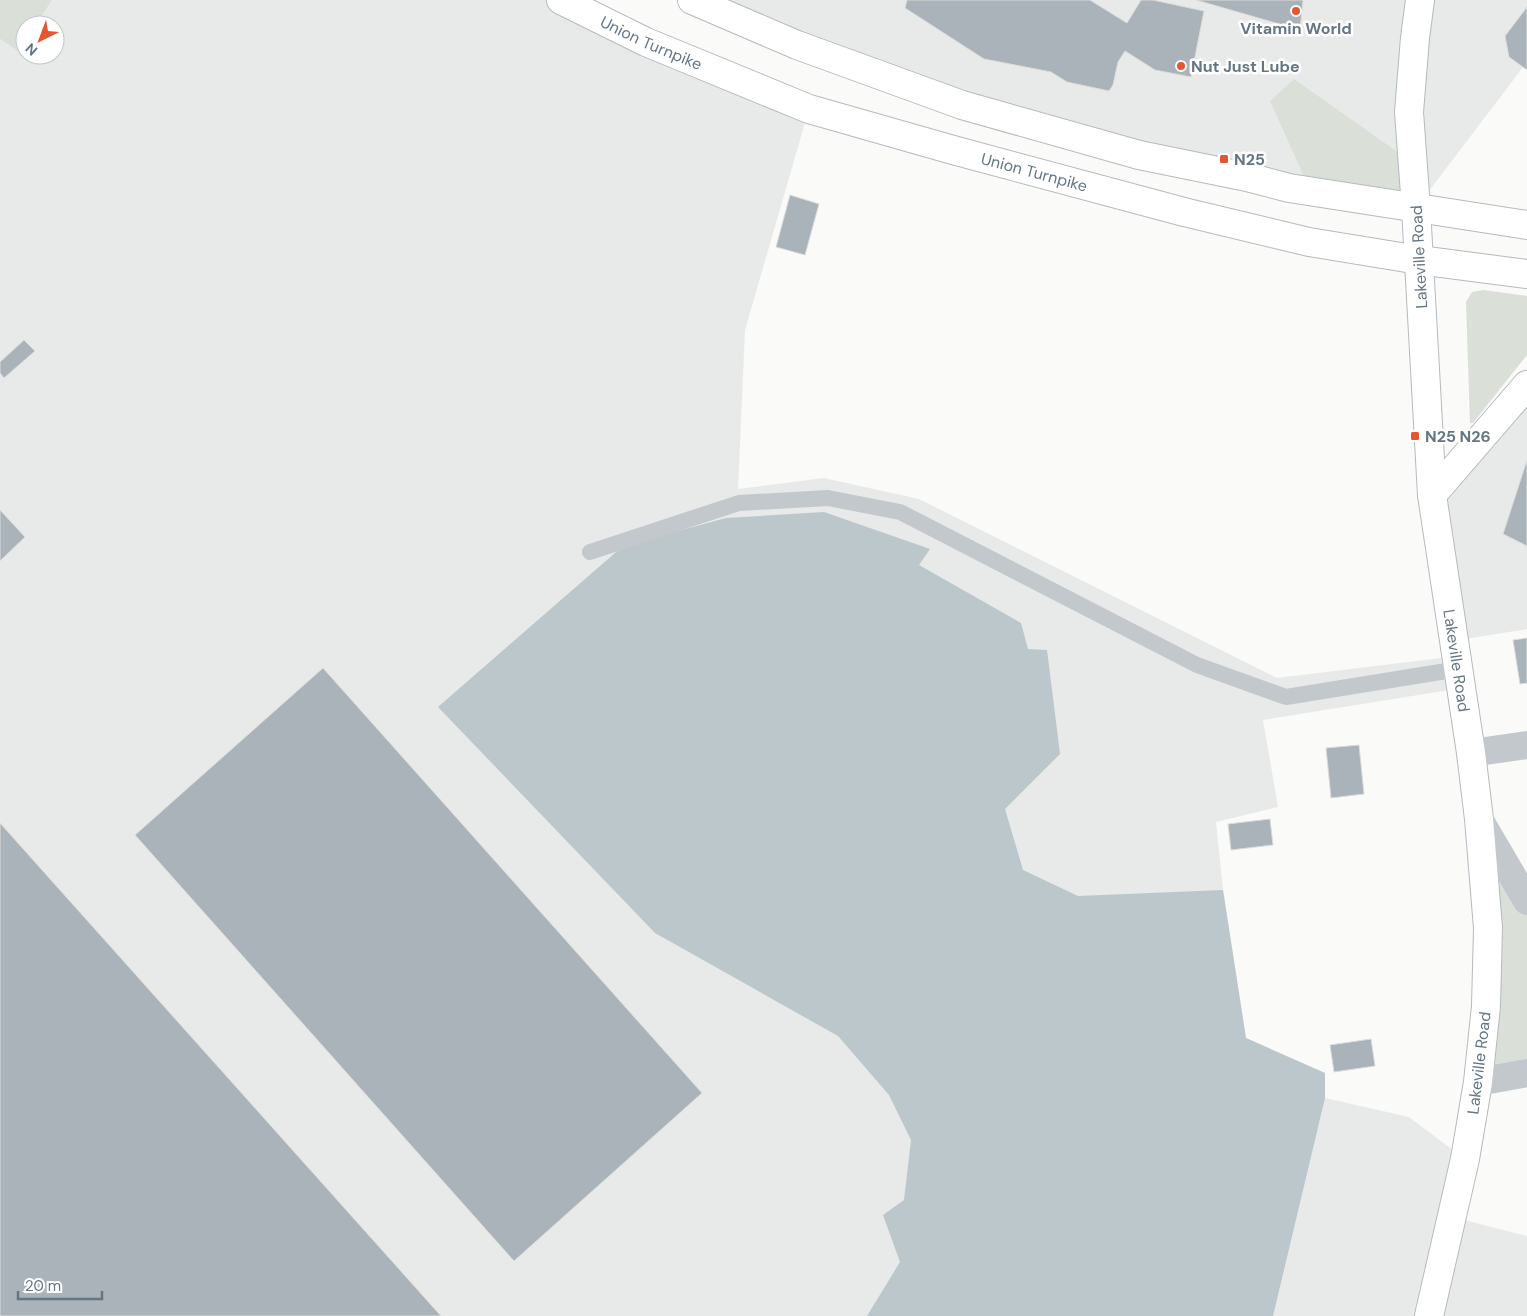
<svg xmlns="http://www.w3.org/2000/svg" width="1527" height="1316" viewBox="0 0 1527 1316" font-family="'DM Sans',sans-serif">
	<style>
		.built { fill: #e8e9e9 }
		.green { fill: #dadfd7 }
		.water { fill: #bbc7cb }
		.building { fill: #aab3b9; stroke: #dcdcda }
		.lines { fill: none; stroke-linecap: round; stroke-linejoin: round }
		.secondary-casing { stroke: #b3babf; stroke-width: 30 }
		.primary-casing { stroke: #b5babe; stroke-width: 30 }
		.lane { stroke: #c3c8cc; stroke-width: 16 }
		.street { stroke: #c3c8cc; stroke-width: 28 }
		.secondary { stroke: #fff; stroke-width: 28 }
		.primary { stroke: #fff; stroke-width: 28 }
		.poi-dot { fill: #e4572e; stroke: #fff; stroke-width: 2 }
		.labels { text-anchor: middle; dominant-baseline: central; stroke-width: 5; stroke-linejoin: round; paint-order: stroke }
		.poi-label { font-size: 16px; font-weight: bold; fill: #657683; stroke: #fff; text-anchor: start }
		.street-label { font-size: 16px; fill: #657683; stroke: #fff }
	</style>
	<rect width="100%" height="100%" fill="#fafaf8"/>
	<path class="built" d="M 52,0 L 561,0 L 809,109 L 745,330 L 738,489 L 824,478 L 919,499 L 1277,678 L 1457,656 L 1462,688 L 1263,720 L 1278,807 L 1216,822 L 1223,890 L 1246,1038 L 1325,1073 L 1325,1098 L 1409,1117 L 1465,1159 L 1452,1217 L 1527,1236 L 1527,1316 L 0,1316 L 0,39 L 19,52 L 25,43 L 25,55 L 55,55 L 55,25 L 36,25 Z
		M 693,0 L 1527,0 L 1527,62 L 1416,208 L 1139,155 Z
		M 1527,385 L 1527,629 L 1459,640 L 1432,495 Z"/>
	<path class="green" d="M 0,0 L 52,0 L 36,25 L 25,25 L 25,43 L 19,52 L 0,39 Z
		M 1294,79 L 1413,163 L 1414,210 L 1311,192 L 1270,101 Z
		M 1483,290 L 1527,296 L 1527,355 L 1473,423 L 1470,423 L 1466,302 L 1472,292 Z
		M 1479,819 L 1527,901 L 1527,1073 L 1478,1082 Z"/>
	<path class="water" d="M 824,512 L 930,549 L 919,565 L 1021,623 L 1028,649 L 1047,650 L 1060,754 L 1005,809 L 1023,870 L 1078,896 L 1223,890 L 1246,1038 L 1325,1073 L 1325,1098 L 1273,1316 L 867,1316 L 900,1262 L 883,1215 L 904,1200 L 911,1140 L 889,1095 L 838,1036 L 655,933 L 438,707 L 623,546 L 726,518 Z"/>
	<path class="building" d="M 907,0 L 1090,0 L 1127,23 L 1141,0 L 1153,0 L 1204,11 L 1191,77 L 1155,70 L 1125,51 L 1118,62 L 1113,85 L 1109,91 L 1067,82 L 1051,72 L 984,59 L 905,8 Z
		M 1196,0 L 1303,0 L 1300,30 Z
		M 1527,7 L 1527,70 L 1509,57 L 1505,36 Z
		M 790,195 L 819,204 L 805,255 L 776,247 Z
		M 24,340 L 35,351 L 4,378 L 0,373 L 0,362 Z
		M 1527,460 L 1527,546 L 1503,534 Z
		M 0,510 L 25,537 L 0,561 Z
		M 1527,638 L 1527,683 L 1520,684 L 1513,640 Z
		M 323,668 L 702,1093 L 514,1261 L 135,835 Z
		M 1359,745 L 1364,794 L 1331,798 L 1326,748 Z
		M 1270,819 L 1273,845 L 1231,850 L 1228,824 Z
		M 0,823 L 441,1316 L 0,1316 Z
		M 1371,1039 L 1375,1066 L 1334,1072 L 1330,1045 Z"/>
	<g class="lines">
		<defs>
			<path id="secondary" d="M 1416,208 L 1409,112 L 1415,38 L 1420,0"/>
			<g id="primary">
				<path id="s1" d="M 561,0 L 646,42 L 809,109 L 953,150 L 1184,212 L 1309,242 L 1419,260 L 1527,274"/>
				<path d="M 692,0 L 797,45 L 962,105 L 1139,155 L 1247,177 L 1289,188 L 1527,225"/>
				<path id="s2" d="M 1416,208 L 1432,495 L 1471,753 L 1479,819 L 1488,928 L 1486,1006 L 1478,1082 L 1465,1159 L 1429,1316"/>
				<path d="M 1432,495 L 1527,385"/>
			</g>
		</defs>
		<use href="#secondary" class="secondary-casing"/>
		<use href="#primary" class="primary-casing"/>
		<path class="lane" d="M 590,552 L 739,503 L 828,498 L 900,512 L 1197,665 L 1286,697 L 1459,669"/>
		<path class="street" d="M 1471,753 L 1527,745
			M 1479,819 L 1527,901
			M 1478,1082 L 1527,1073"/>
		<use href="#secondary" class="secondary"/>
		<use href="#primary" class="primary"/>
	</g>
	<g class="poi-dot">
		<circle cx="1296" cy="11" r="5"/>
		<circle cx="1181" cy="66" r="5"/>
		<rect x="1219" y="154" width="10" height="10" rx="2.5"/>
		<rect x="1410" y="431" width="10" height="10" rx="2.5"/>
	</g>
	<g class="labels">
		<g class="poi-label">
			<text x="1296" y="28" text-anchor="middle">Vitamin World</text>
			<text x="1191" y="66">Nut Just Lube</text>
			<text x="1234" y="159">N25</text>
			<text x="1425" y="436">N25 N26</text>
		</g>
		<g class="street-label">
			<text stroke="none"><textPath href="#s1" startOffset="100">Union Turnpike</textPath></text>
			<text stroke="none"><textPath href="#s1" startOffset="505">Union Turnpike</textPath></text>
			<text transform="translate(1419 257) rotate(-93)">Lakeville Road</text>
			<text stroke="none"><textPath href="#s2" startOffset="455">Lakeville Road</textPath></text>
			<text transform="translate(1479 1063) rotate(-83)">Lakeville Road</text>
		</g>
	</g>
	<g transform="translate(40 40) rotate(222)"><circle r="24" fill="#ffffff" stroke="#c1c8cd"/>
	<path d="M0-4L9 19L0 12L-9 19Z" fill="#e4572e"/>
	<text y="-8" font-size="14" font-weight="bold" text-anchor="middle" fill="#657683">N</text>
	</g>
	<path d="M18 1291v8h84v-8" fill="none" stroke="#657683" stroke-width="2.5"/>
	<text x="25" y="1291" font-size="15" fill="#657683" stroke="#ffffff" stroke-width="4" paint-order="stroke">20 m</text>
</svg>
